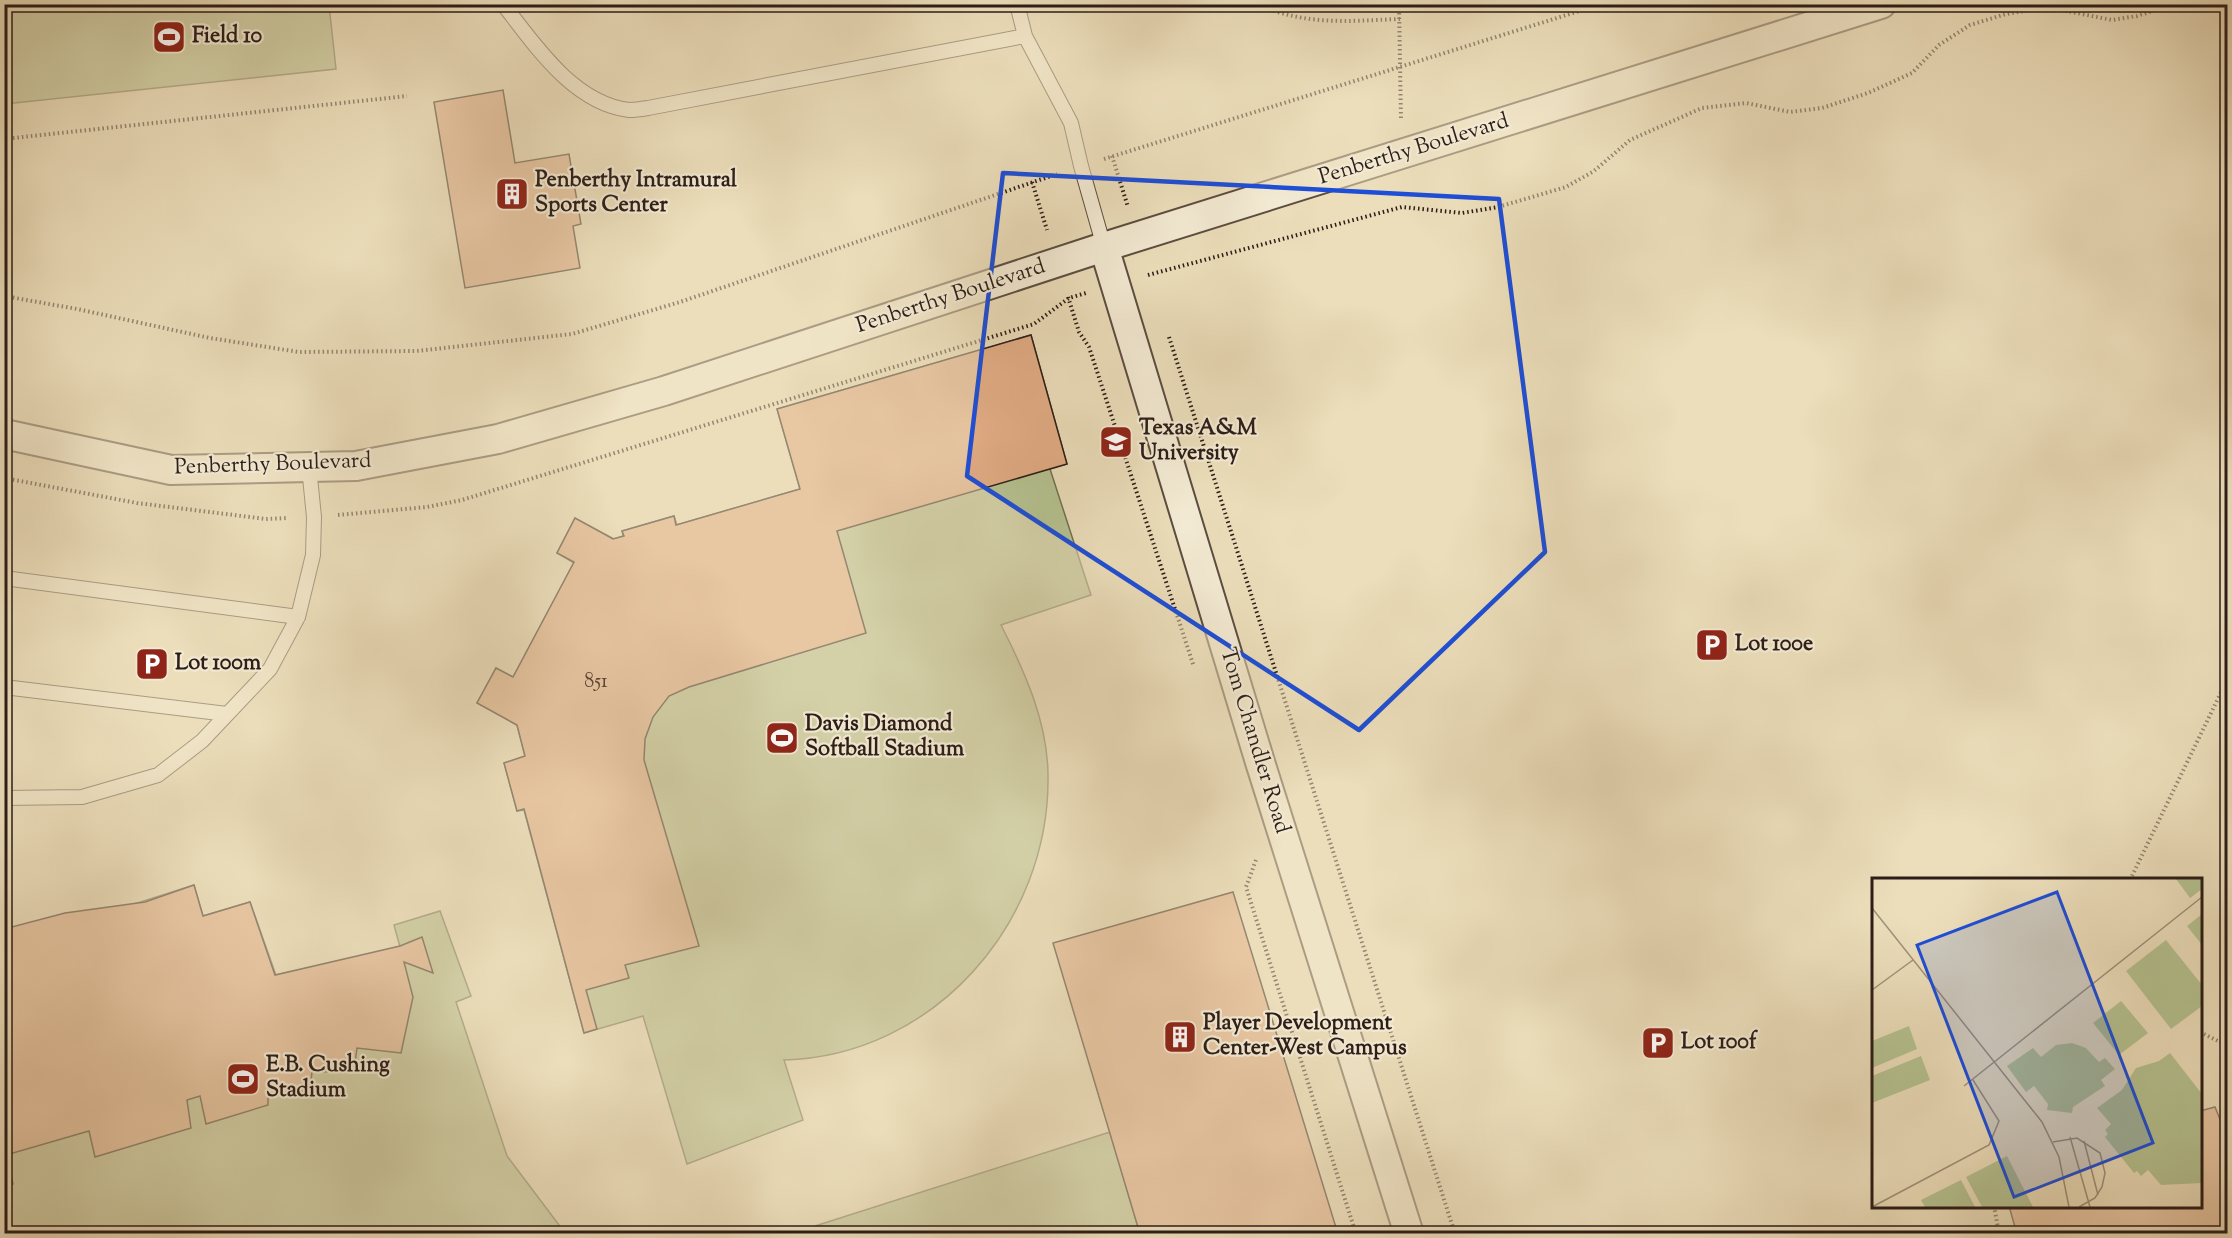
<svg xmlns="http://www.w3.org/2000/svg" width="2232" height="1238" viewBox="0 0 2232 1238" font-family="'Sorts Mill Goudy',serif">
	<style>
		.green { fill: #b6c291; stroke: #707054; stroke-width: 1.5 }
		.building { fill: #e2ac85; stroke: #2b1d18; stroke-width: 1.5 }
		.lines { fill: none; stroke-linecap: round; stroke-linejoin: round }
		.service-casing { stroke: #5b4d41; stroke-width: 16 }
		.minor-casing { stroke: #5b4d41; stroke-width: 32 }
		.path { stroke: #2b1d18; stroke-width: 4; stroke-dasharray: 1.5 3; stroke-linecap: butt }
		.service { stroke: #f3ead3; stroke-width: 14 }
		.minor { stroke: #f3ead3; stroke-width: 28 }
		.marked { fill: none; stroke: #1d4ed8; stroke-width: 4.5; stroke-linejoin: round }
		.labels { text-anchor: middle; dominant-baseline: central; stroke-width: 4.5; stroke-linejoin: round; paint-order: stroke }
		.number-label { font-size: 20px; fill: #594133 }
		.poi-label { font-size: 22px; font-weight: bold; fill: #2b1d18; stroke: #f3ead3; text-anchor: start }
		.street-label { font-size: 22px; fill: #2b1d18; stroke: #f3ead3 }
		.inset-road { fill: none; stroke: #9f917a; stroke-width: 1.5 }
		.view { fill: #1d4ed8; fill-opacity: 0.15; stroke: #1d4ed8; stroke-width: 3 }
		.inset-edge { fill: none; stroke: #2b1d18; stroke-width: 3 }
	</style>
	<rect width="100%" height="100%" fill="#ecdebb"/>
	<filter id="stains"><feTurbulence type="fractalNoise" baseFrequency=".00333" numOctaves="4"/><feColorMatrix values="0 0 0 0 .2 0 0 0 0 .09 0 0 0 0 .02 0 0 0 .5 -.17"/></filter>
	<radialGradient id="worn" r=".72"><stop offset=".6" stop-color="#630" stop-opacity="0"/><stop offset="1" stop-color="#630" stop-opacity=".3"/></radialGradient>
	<path class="green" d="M 4,5 L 329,5 L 336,69 L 5,104 Z
		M 1031,335 L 1067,464 L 1050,469 L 1091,595 L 1001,625 C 1025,672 1048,723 1048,776 C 1050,923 934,1056 784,1060 L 803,1120 L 687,1164 L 643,1016 L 584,1033 L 524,810 L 517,811 L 504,763 L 525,756 L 517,725 L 477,703 L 496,668 L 513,677 L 574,563 L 557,553 L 575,518 L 614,539 L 623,536 L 622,531 L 674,516 L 677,525 L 800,489 L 777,409 Z
		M 194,885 L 203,916 L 250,902 L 276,975 L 400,947 L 394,925 L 440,911 L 471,996 L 456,1002 L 507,1156 L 565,1233 L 5,1234 L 5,945 Z
		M 1110,1132 L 1140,1234 L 790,1234 Z"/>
	<path class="building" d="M 503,90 L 515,163 L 569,154 L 581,224 L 573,226 L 580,268 L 465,288 L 434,102 Z
		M 1031,335 L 1067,464 L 837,531 L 866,633 L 689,687 L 669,696 L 653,717 L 645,739 L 644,760 L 699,946 L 625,965 L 629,978 L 586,990 L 597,1029 L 584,1033 L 524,809 L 517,811 L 504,763 L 525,756 L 517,725 L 477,703 L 496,668 L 513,677 L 574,562 L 557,553 L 575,518 L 613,539 L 624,536 L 622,531 L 674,516 L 676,525 L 800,489 L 777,409 Z
		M 194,885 L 203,916 L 250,902 L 275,975 L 400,946 L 422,937 L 433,973 L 404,962 L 413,997 L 401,1053 L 357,1048 L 354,1071 L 312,1072 L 310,1090 L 268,1097 L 268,1105 L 206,1124 L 200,1096 L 187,1100 L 191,1128 L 95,1157 L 89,1131 L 6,1155 L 13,1184 L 4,1186 L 4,929 L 65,913 L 145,902 Z
		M 1233,892 L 1338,1234 L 1140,1234 L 1053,943 Z
		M 2215,1107 L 2228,1139 L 2228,1234 L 2017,1234 L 2009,1206 L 2200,1206 L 2200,1111 Z"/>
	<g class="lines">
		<defs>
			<path id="service" d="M 503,4 C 535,45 573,103 629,110 C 635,110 642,109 648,108 L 1025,36
				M 1017,4 L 1025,36 L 1071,123 L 1081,166 L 1104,247
				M 4,578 L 298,617
				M 4,687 L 227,714
				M 4,798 L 82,797 L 158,775 L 202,741 L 270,669 L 298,617 L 313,555 L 314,517 L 309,467"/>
			<path id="minor" d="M 1104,247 L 1260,762 L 1409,1234
				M 4,434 L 171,470 L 356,466 L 498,439 L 664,391 L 1104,247 L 1881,4"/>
		</defs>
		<use href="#service" class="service-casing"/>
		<use href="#minor" class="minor-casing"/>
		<path class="path" d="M 1257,4 C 1306,26 1347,21 1400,19
			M 1399,4 L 1401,120
			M 4,139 L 407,96
			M 1112,156 L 1128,207
			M 1104,159 L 1602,4
			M 1032,182 L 1047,230
			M 1148,275 L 1402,207 L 1462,213 L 1498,207 L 1566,187 L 1594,171 L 1630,140 L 1702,108 L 1746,103 L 1790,112 L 1822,108 L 1868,93 L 1912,73 L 1939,45 L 1970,25 L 2006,14 L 2047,7 L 2112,20 L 2137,16 L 2174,4
			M 4,296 L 77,309 L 210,338 L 299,352 L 416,351 L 572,334 L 680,302 L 1057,174
			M 1068,297 L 1079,332 L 1089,347 L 1194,667
			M 1169,337 L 1455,1234
			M 4,478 L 137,503 L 266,519 L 288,518
			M 338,515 L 427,507 L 462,500 L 1034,324 L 1069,298 L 1086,293
			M 1256,860 L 1246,887 L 1356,1234
			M 2130,880 L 2228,678
			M 2200,1032 L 2228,1046
			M 1994,1206 L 1999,1234"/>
		<use href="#service" class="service"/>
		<use href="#minor" class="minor"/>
	</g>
	<path d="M0 0H2232V1238H0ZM 1003,173 L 1499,199 L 1545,552 L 1359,730 L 967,476 Z" fill="#ecdebb" fill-opacity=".55" fill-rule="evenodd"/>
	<path class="marked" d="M 1003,173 L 1499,199 L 1545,552 L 1359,730 L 967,476 Z"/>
	<defs>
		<symbol id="stadium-square" viewBox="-11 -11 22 22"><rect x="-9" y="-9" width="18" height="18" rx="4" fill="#8f2418" stroke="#f3ead3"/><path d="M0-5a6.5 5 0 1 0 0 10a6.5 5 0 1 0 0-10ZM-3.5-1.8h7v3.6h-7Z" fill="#fff"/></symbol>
		<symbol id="building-square" viewBox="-11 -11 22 22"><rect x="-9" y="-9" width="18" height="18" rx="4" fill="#8f2418" stroke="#f3ead3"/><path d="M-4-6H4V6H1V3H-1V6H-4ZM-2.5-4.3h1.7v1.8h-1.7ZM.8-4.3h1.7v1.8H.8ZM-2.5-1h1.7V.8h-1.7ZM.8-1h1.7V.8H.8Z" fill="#fff"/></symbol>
		<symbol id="university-square" viewBox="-11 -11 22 22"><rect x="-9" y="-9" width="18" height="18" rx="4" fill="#8f2418" stroke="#f3ead3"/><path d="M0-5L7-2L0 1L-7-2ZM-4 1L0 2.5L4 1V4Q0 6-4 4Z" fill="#fff"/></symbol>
		<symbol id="parking-square" viewBox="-11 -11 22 22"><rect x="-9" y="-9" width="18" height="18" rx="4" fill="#8f2418" stroke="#f3ead3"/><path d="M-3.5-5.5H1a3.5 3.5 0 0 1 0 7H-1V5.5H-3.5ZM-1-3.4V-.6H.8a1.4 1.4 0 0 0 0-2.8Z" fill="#fff"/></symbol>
	</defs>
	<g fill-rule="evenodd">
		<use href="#stadium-square" x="150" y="18" width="38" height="38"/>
		<use href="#building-square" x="493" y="175" width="38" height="38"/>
		<use href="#university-square" x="1097" y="423" width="38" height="38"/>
		<use href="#parking-square" x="1693" y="626" width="38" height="38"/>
		<use href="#parking-square" x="133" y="645" width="38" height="38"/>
		<use href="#stadium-square" x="763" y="719" width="38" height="38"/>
		<use href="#building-square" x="1161" y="1018" width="38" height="38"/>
		<use href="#parking-square" x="1639" y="1024" width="38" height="38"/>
		<use href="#stadium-square" x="224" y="1060" width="38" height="38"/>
	</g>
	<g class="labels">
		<g class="number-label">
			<text x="596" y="682">851</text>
		</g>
		<g class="poi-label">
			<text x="192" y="37">Field 10</text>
			<text x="535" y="181">Penberthy Intramural<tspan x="535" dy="25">Sports Center</tspan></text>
			<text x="1139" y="429">Texas A&amp;M<tspan x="1139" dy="25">University</tspan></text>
			<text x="1735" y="645">Lot 100e</text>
			<text x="175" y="664">Lot 100m</text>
			<text x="805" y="725">Davis Diamond<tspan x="805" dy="25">Softball Stadium</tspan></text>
			<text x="1203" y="1024">Player Development<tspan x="1203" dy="25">Center-West Campus</tspan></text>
			<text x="1681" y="1043">Lot 100f</text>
			<text x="266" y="1066">E.B. Cushing<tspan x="266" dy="25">Stadium</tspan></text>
		</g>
		<g class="street-label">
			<text transform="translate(1414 150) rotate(-17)">Penberthy Boulevard</text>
			<text transform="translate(951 297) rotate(-18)">Penberthy Boulevard</text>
			<text transform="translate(273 465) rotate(-2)">Penberthy Boulevard</text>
			<text transform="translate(1254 741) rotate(73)">Tom Chandler Road</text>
		</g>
	</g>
	<g transform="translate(1872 878)">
		<rect width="330" height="330" fill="#ecdebb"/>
		<path d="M 304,1 L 330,1 L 330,11 L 318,20 ZM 330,36 L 330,67 L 315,48 ZM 294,62 L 330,107 L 330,128 L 299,151 L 254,93 ZM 249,123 L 276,155 L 247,177 L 221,145 ZM 37,148 L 45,171 L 0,190 L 0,163 ZM 200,165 L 214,170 L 227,184 L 233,180 L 243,191 L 229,202 L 233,208 L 201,229 L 200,235 L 175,232 L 176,226 L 162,208 L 154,214 L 135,188 L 161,170 L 169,179 L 184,167 ZM 298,175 L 330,216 L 330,305 L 289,307 L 276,292 L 269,298 L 265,293 L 262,295 L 233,259 L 236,256 L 233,252 L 239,246 L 225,230 L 250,212 L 264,190 L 287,183 ZM 49,178 L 58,202 L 0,225 L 0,198 ZM 135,278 L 161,329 L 110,329 L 94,299 ZM 89,302 L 103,329 L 53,329 L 49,322 Z" fill="#b6c291"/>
		<path class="inset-road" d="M 0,30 L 170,244 L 187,279 L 197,329M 0,112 L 41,82M 92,208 L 330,19M 198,259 L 218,329M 212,263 L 226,317M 181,264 L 205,260 L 228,275 L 233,295 L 230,309 L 223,320 L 207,329M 0,329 L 117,267 L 127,243 L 101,202"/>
		<path class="view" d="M 185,14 L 281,265 L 142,319 L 45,67 Z"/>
		<rect width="330" height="330" class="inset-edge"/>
	</g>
	<rect width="2232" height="1238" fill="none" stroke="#ecdebb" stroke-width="24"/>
	<rect x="6" y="6" width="2220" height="1226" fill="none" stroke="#2b1d18" stroke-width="3"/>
	<rect x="12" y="12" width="2208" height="1214" fill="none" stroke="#2b1d18" stroke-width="1.5"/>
	<rect width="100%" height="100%" filter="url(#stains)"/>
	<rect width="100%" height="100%" fill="url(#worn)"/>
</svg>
